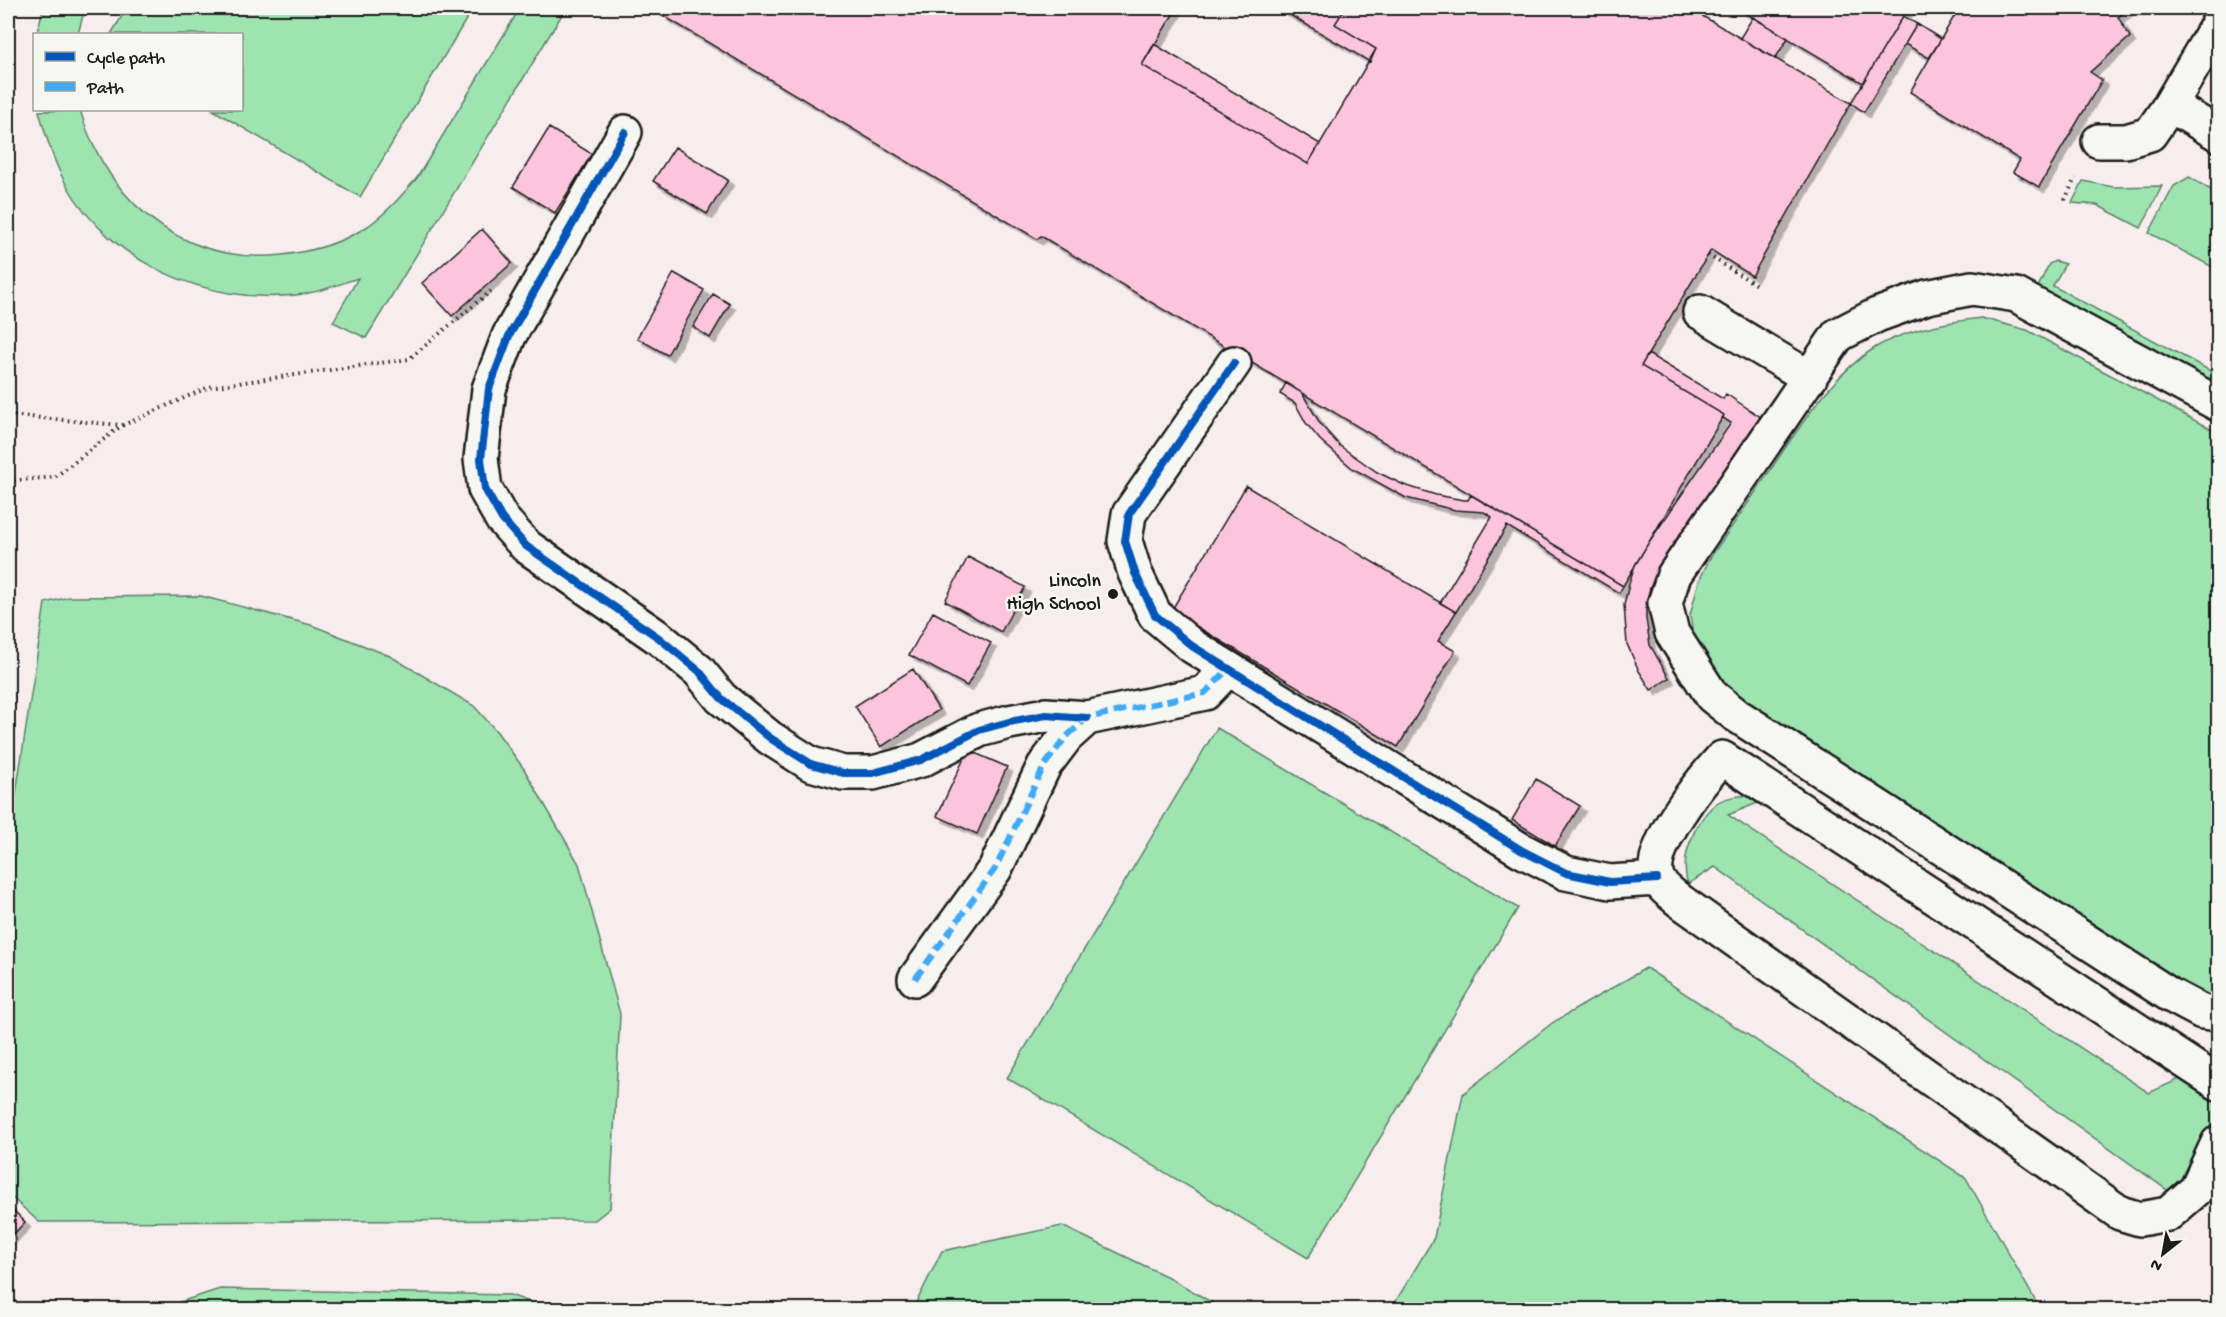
<svg xmlns="http://www.w3.org/2000/svg" width="2226" height="1317" viewBox="0 0 2226 1317" font-family="'Gochi Hand',sans-serif">
	<style>
		.green { fill: #9de4b1; stroke: #5c8066; stroke-width: 1.5 }
		.building { fill: #fdc5dc; stroke: #1c1c1c; stroke-width: 1.5; filter: url(#shadow) }
		.lines { fill: none; stroke-linecap: round; stroke-linejoin: round }
		.minor-casing { stroke: #1c1c1c; stroke-width: 38 }
		.path { stroke: #1c1c1c; stroke-width: 4; stroke-dasharray: 1.5 4.5; stroke-linecap: butt }
		.minor { stroke: #f6f6f2; stroke-width: 33 }
		.quiet { stroke: #3fa9f5; stroke-width: 6; stroke-dasharray: 12 6; stroke-linecap: butt }
		.cycleway-casing { stroke: #f6f6f2; stroke-width: 11 }
		.cycleway { stroke: #0057b8; stroke-width: 8 }
		.poi-dot { fill: #1c1c1c; stroke: #f6f6f2; stroke-width: 2 }
		.labels { text-anchor: middle; dominant-baseline: central; stroke-width: 5; stroke-linejoin: round; paint-order: stroke }
		.poi-label { font-size: 20px; fill: #1c1c1c; stroke: #f6f6f2; text-anchor: end }
	</style>
	<defs>
		<filter id="shadow"><feDropShadow dx="5.5" dy="5.5" stdDeviation="0" flood-color="#0004"/></filter>
	</defs>
	<rect width="100%" height="100%" fill="#f7ecee"/>
	<filter id="ink" filterUnits="userSpaceOnUse"><feTurbulence type="fractalNoise" baseFrequency=".0167" numOctaves="2"/><feDisplacementMap in="SourceGraphic" scale="12" xChannelSelector="R" yChannelSelector="G"/><feConvolveMatrix kernelMatrix="1 2 1 2 8 2 1 2 1" color-interpolation-filters="sRGB"/></filter>
	<g filter="url(#ink)">
		<path class="green" d="M 43,8 L 85,8 L 78,34 L 37,34 Z
			M 127,8 L 473,8 L 360,197 L 213,110 L 242,110 L 242,34 L 111,34 Z
			M 520,8 L 566,8 L 366,338 L 333,322 L 358,278 C 337,285 318,293 296,295 C 208,305 110,263 66,184 C 53,161 46,136 39,111 L 80,110 C 109,209 195,274 301,252 C 324,248 348,239 368,226 C 387,213 402,195 417,178 Z
			M 2189,177 L 2218,194 L 2218,270 L 2149,233 L 2174,186 Z
			M 2083,181 L 2113,187 L 2162,186 L 2141,228 L 2097,205 L 2072,203 Z
			M 2055,261 L 2065,264 L 2053,286 L 2218,375 L 2218,386 L 2038,287 L 2049,264 Z
			M 1981,318 L 2027,330 L 2218,433 L 2218,1004 L 2195,998 L 1861,787 L 1714,679 L 1694,640 L 1690,615 L 1699,581 L 1710,558 C 1733,525 1755,493 1777,460 C 1805,419 1833,374 1876,347 C 1907,329 1946,322 1981,318 Z
			M 201,596 L 311,625 L 390,656 L 474,706 L 497,732 L 524,769 L 579,864 L 620,1014 L 610,1208 L 595,1220 L 39,1222 L 8,1194 L 8,830 L 11,826 L 45,603 L 69,597 Z
			M 1217,728 L 1518,908 L 1308,1258 L 1007,1078 Z
			M 1754,795 L 1765,800 L 1728,815 L 2149,1093 L 2186,1076 L 2215,1093 L 2218,1104 L 2218,1116 L 2211,1135 L 2182,1185 L 2170,1192 L 1715,867 L 1688,884 C 1679,859 1694,824 1713,806 C 1723,796 1741,796 1754,795 Z
			M 1646,968 L 1966,1178 L 2040,1309 L 1391,1309 L 1434,1238 L 1463,1094 L 1552,1023 Z
			M 1062,1226 L 1170,1278 L 1223,1309 L 913,1309 L 942,1251 Z
			M 220,1289 L 510,1295 L 550,1309 L 158,1309 Z"/>
		<path class="building" d="M 667,8 L 1177,8 L 1142,65 L 1308,164 L 1376,49 L 1335,24 L 1345,8 L 1689,8 L 1851,103 L 1752,276 L 1711,250 L 1641,366 L 1724,415 L 1623,586 L 1041,236 L 1037,239 L 662,15 Z
			M 1278,8 L 1313,8 L 1322,13 L 1326,8 L 1345,8 L 1335,24 L 1376,49 L 1370,62 Z
			M 1737,8 L 1908,8 L 1863,83 Z
			M 1959,8 L 2130,8 L 2118,17 L 2130,37 L 2090,72 L 2102,80 L 2039,187 L 2013,172 L 2020,160 L 1910,92 Z
			M 1903,16 L 1917,24 L 1864,112 L 1851,103 Z
			M 1753,17 L 1788,38 L 1775,59 L 1740,38 Z
			M 1917,24 L 1941,39 L 1929,58 L 1905,44 Z
			M 1154,44 L 1320,144 L 1308,164 L 1142,65 Z
			M 549,128 L 592,154 L 555,213 L 513,187 Z
			M 675,147 L 728,180 L 707,214 L 653,181 Z
			M 482,229 L 512,263 L 452,316 L 422,283 Z
			M 674,273 L 704,290 L 667,355 L 637,338 Z
			M 713,294 L 730,304 L 710,338 L 693,327 Z
			M 1648,354 L 1723,399 L 1726,394 L 1762,418 L 1679,537 L 1657,572 L 1650,588 L 1646,603 L 1646,618 L 1650,645 L 1669,678 L 1651,690 L 1639,671 L 1627,644 L 1624,605 L 1630,580 L 1635,565 L 1649,542 L 1731,423 L 1723,418 L 1724,415 L 1641,366 Z
			M 1286,383 L 1302,393 L 1321,425 L 1340,446 L 1377,472 L 1404,485 L 1436,495 L 1464,500 L 1468,500 L 1471,495 L 1623,586 L 1619,593 L 1507,526 L 1456,612 L 1440,603 L 1492,517 L 1484,512 L 1455,510 L 1406,498 L 1352,468 L 1320,440 L 1306,423 L 1295,403 L 1280,394 Z
			M 1246,486 L 1456,612 L 1438,641 L 1455,651 L 1398,747 L 1171,611 Z
			M 968,557 L 1025,587 L 1001,632 L 945,601 Z
			M 933,612 L 991,643 L 967,686 L 909,655 Z
			M 913,669 L 939,710 L 881,747 L 855,706 Z
			M 968,750 L 1007,767 L 977,834 L 937,816 Z
			M 1536,779 L 1580,806 L 1555,846 L 1512,820 Z
			M 8,1205 L 25,1222 L 8,1240 Z"/>
		<g class="lines">
			<defs>
				<path id="minor" d="M 2170,105 L 2218,134
					M 625,132 L 509,336 L 489,389 L 481,459 L 485,489 L 502,519 L 526,546 L 659,638 L 699,671 L 721,698 L 770,738 L 811,764 L 843,773 L 873,773 L 921,760 L 979,730 L 1009,722 L 1046,715 L 1087,718
					M 2099,141 L 2126,141 L 2150,134 L 2170,105 L 2218,24
					M 1700,312 L 1810,378
					M 1234,363 L 1129,514 L 1125,541 L 1135,573 L 1155,615 L 1192,646 L 1521,850 L 1566,873 L 1610,882 L 1657,879
					M 2218,404 L 2016,295 L 1972,288 L 1927,297 L 1877,315 L 1838,335 L 1674,575 L 1665,603 L 1672,633 L 1712,696 L 1736,715 L 2170,995 L 2202,1012 L 2218,1014
					M 915,979 L 995,869 L 1044,766 L 1066,737 L 1087,718 L 1205,693 L 1228,669
					M 2218,1083 L 1722,758 C 1702,780 1647,847 1657,877 C 1660,886 1673,895 1680,901 L 2120,1213 L 2140,1219 L 2168,1214 L 2196,1190 L 2218,1143"/>
			</defs>
			<use href="#minor" class="minor-casing"/>
			<path class="path" d="M 2065,200 L 2075,178
				M 1708,255 L 1758,286
				M 8,415 L 120,425
				M 8,481 L 55,477 L 121,426 L 209,387 L 409,359 L 491,291"/>
			<use href="#minor" class="minor"/>
			<path class="quiet" d="M 915,979 L 995,869 L 1044,766 L 1066,737 L 1087,718 L 1205,693 L 1228,669"/>
			<defs>
				<path id="cycleway" d="M 625,132 L 509,336 L 489,389 L 481,459 L 485,489 L 502,519 L 526,546 L 659,638 L 699,671 L 721,698 L 770,738 L 811,764 L 843,773 L 873,773 L 921,760 L 979,730 L 1009,722 L 1046,715 L 1087,718
					M 1234,363 L 1129,514 L 1125,541 L 1135,573 L 1155,615 L 1192,646 L 1521,850 L 1566,873 L 1610,882 L 1657,879"/>
			</defs>
			<use href="#cycleway" class="cycleway-casing"/>
			<use href="#cycleway" class="cycleway"/>
		</g>
	</g>
	<circle class="poi-dot" cx="1113" cy="594" r="6"/>
	<g class="labels">
		<g class="poi-label">
			<text x="1101" y="582">Lincoln<tspan x="1101" dy="23">High School</tspan></text>
		</g>
	</g>
	<rect width="2226" height="1317" fill="none" stroke="#f6f6f2" stroke-width="30"/>
	<rect x="15" y="15" width="2196" height="1287" fill="none" stroke="#1c1c1c" stroke-width="2" filter="url(#ink)"/>
	<rect x="33" y="33" width="210" height="78" fill="#f6f6f2" stroke="#9f9f9c" stroke-width="1.5"/>
	<rect x="45" y="52" width="30" height="9" fill="#0057b8" stroke="#9f9f9c" stroke-width="1.5"/>
	<text x="87" y="63" font-size="18" fill="#1c1c1c">Cycle path</text>
	<rect x="45" y="82" width="30" height="9" fill="#3fa9f5" stroke="#9f9f9c" stroke-width="1.5"/>
	<text x="87" y="93" font-size="18" fill="#1c1c1c">Path</text>
	<g transform="translate(2163 1254) rotate(211)" stroke="#f6f6f2" stroke-width="4.5" paint-order="stroke">
	<path d="M0-4.5L10 22L0 15L-10 22Z" fill="#1c1c1c"/>
	<text y="-9" font-size="16" font-weight="bold" text-anchor="middle" fill="#1c1c1c">N</text>
	</g>
</svg>
